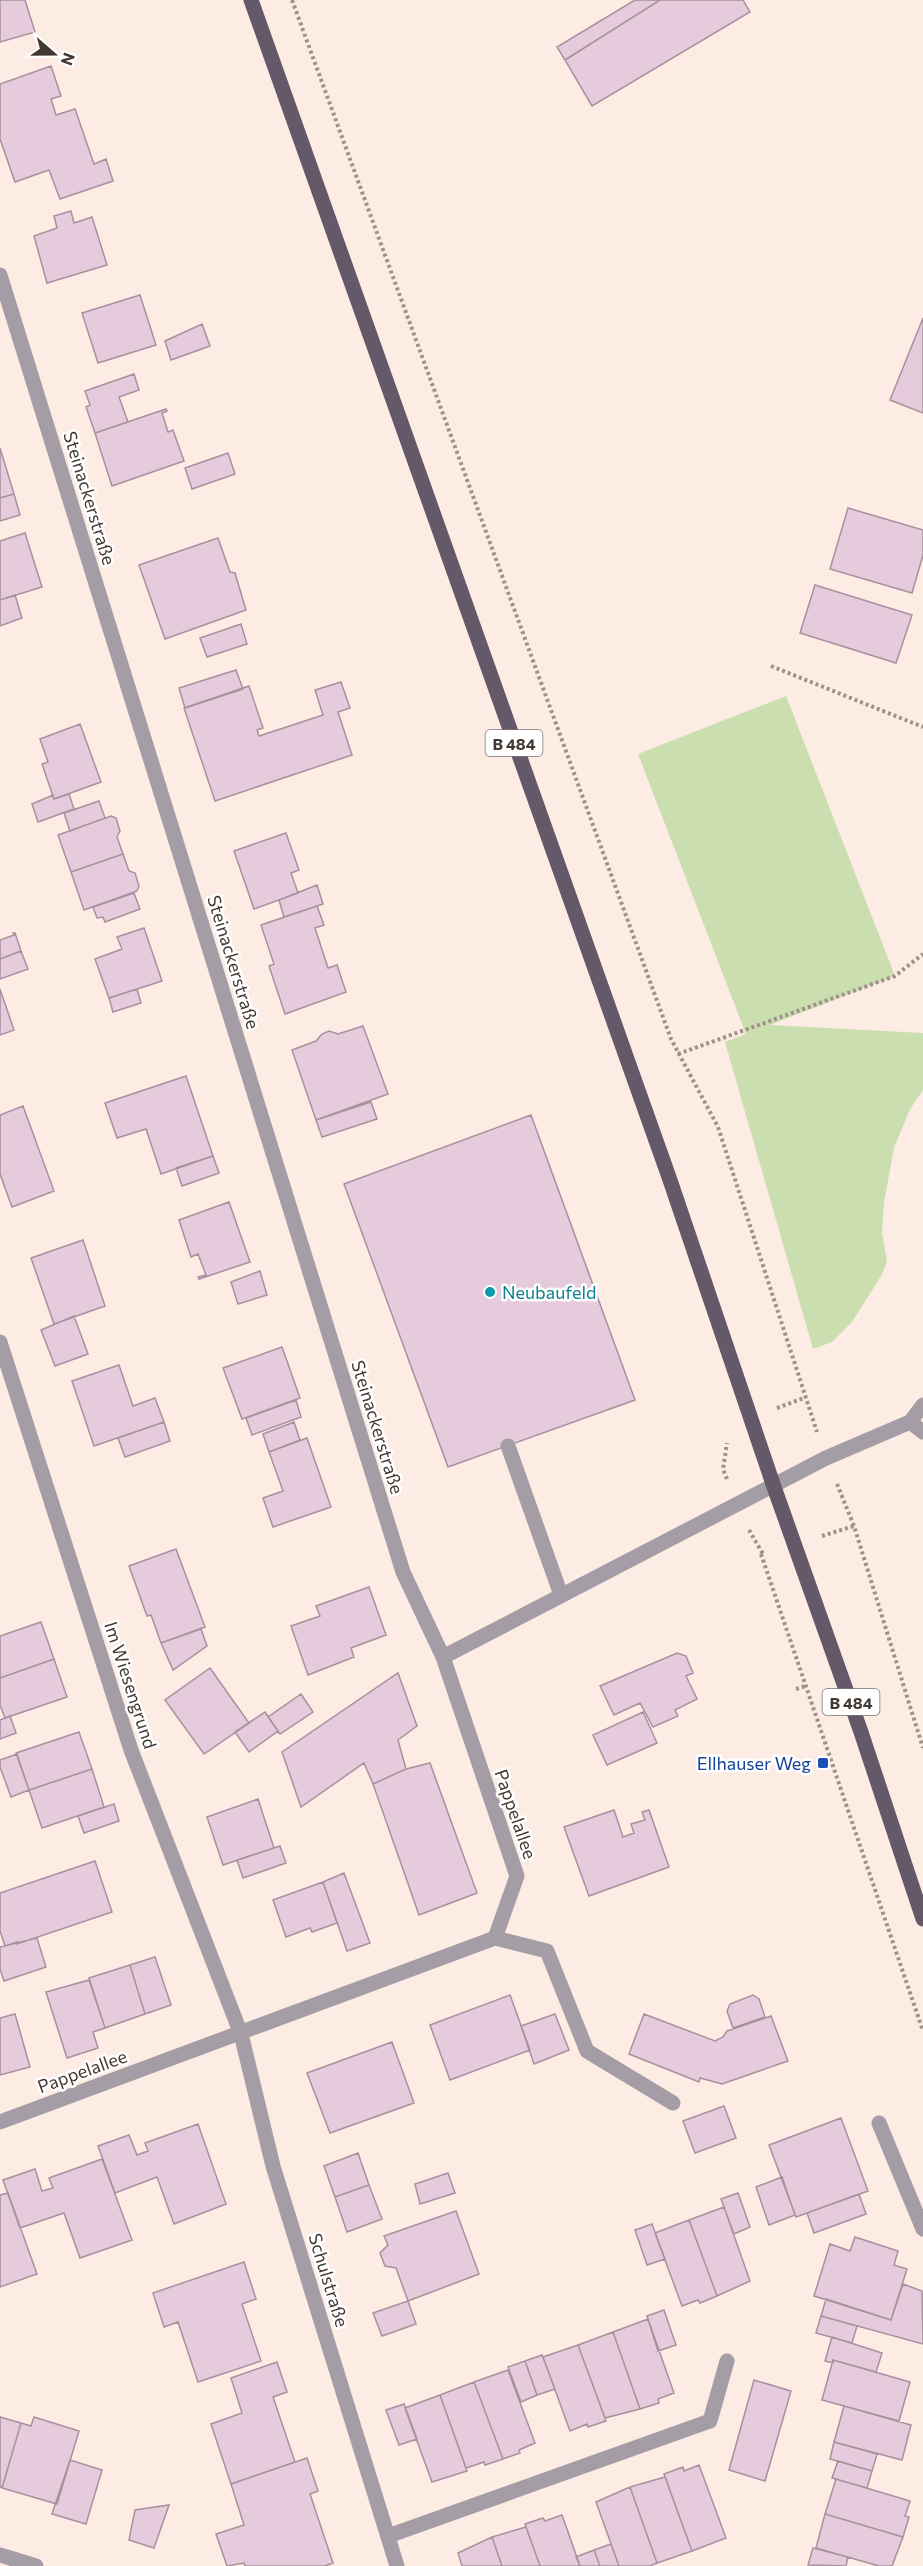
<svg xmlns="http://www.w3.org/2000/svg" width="923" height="2566" viewBox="0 0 923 2566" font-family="Commissioner,sans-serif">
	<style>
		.green { fill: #cbdeaf }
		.building { fill: #e5cbdb; stroke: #a8909f; stroke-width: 1.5 }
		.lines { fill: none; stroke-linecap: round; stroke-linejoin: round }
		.path { stroke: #9f918a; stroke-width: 4; stroke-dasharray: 3 3; stroke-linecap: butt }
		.lane { stroke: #a49da6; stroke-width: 15 }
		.street { stroke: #a49da6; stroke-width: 15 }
		.primary { stroke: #655969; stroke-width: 15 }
		.culture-dot { fill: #0f9aa8; stroke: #fff; stroke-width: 2 }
		.transit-dot { fill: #1a4fb4; stroke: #fff; stroke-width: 2 }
		.labels { text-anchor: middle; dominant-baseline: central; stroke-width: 5; stroke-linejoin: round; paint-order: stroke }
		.shield { fill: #fff; stroke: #7b7470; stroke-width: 1.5 }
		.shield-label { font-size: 16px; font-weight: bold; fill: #433933 }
		.street-label { font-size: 18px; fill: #433933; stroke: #fff }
		.culture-label { font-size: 18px; fill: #0d838f; stroke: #fff; text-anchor: start }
		.transit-label { font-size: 18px; fill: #164399; stroke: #fff; text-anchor: end }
	</style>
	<rect width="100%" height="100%" fill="#fdece4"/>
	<path class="green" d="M 786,696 L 895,976 L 770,1025 L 923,1033 L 923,1090 L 910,1109 L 894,1148 L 884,1202 L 882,1233 L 887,1262 L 881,1276 L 852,1322 L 832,1342 L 813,1349 L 725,1042 L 746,1034 L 638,754 Z"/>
	<path class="building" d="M 0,0 L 25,0 L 35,32 L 0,42 Z
		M 635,0 L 660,0 L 565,60 L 557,47 Z
		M 660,0 L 743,0 L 750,12 L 592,106 L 565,60 Z
		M 51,66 L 61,96 L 51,99 L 56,115 L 75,109 L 94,164 L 106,159 L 113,181 L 60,199 L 49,170 L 15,182 L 0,139 L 0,84 Z
		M 71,211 L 74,223 L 92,217 L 107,265 L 47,283 L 34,236 L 57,228 L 54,216 Z
		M 140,295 L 156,345 L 98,363 L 82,313 Z
		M 923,318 L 923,413 L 890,400 Z
		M 202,324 L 210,346 L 171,360 L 165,341 Z
		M 134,374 L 139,390 L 119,397 L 128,422 L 95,433 L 86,407 L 90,405 L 85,391 Z
		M 166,409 L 167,411 L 162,413 L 168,432 L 173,430 L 184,461 L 112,486 L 95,433 Z
		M 0,448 L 14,494 L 0,498 Z
		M 228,453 L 235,474 L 192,489 L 185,468 Z
		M 14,494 L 20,515 L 0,521 L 0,498 Z
		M 848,508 L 923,530 L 923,555 L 912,593 L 830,569 Z
		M 25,533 L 42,587 L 0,600 L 0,541 Z
		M 218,538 L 230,572 L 235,573 L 246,610 L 165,639 L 139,565 Z
		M 815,585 L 912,615 L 896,663 L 800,633 Z
		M 15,595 L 22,618 L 0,626 L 0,600 Z
		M 241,624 L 247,644 L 207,657 L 200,638 Z
		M 236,670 L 243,689 L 185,708 L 179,688 Z
		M 341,682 L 350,708 L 338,712 L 352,755 L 215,801 L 184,708 L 249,686 L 263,728 L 257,730 L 259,736 L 323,715 L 315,690 Z
		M 80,724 L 101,782 L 54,799 L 42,764 L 48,762 L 40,739 Z
		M 69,794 L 74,809 L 38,822 L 32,804 L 53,795 L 54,799 Z
		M 99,801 L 105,818 L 70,831 L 64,813 Z
		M 111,816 L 116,818 L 120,831 L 117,837 L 123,854 L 71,872 L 58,835 Z
		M 286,833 L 299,870 L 291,873 L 298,893 L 254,909 L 234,851 Z
		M 123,854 L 129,871 L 135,873 L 139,886 L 137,891 L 84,910 L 71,872 Z
		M 317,885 L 323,904 L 284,917 L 279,900 Z
		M 134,893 L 140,909 L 105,922 L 103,917 L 97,918 L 93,907 Z
		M 317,906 L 324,925 L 315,928 L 328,968 L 337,965 L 346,992 L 285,1014 L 269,966 L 274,964 L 261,925 Z
		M 144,928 L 162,981 L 109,998 L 95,959 L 122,949 L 117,937 Z
		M 13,933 L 15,933 L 21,951 L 0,959 L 0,940 L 14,935 Z
		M 21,951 L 28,969 L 0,979 L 0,959 Z
		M 0,989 L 14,1030 L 0,1035 Z
		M 137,989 L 141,1003 L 113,1012 L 109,998 Z
		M 363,1026 L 388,1094 L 316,1120 L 292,1050 L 316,1041 L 322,1034 L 329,1031 L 338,1034 Z
		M 186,1076 L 213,1156 L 161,1174 L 146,1129 L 117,1138 L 105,1103 Z
		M 371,1102 L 377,1119 L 322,1137 L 316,1120 Z
		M 23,1106 L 54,1191 L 12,1207 L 0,1174 L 0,1115 Z
		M 531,1115 L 635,1400 L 448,1467 L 344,1184 Z
		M 213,1156 L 219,1173 L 182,1186 L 176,1168 Z
		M 229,1202 L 250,1262 L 199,1279 L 198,1277 L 206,1275 L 198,1254 L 191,1257 L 179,1220 Z
		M 83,1240 L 105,1306 L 54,1324 L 31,1258 Z
		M 260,1271 L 267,1295 L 238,1304 L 231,1282 Z
		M 74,1316 L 88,1354 L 55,1366 L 41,1330 Z
		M 282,1347 L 300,1398 L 242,1419 L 223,1368 Z
		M 119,1365 L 133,1406 L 155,1398 L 164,1422 L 94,1446 L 72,1381 Z
		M 296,1400 L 301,1417 L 252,1435 L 246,1418 Z
		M 164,1422 L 170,1441 L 125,1457 L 118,1438 Z
		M 294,1422 L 300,1440 L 269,1452 L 263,1434 Z
		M 307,1438 L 331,1507 L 273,1527 L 263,1498 L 283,1491 L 269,1452 Z
		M 176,1549 L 205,1627 L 161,1643 L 151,1615 L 147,1616 L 129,1566 Z
		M 369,1587 L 386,1635 L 351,1648 L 354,1657 L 308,1675 L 291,1626 L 320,1616 L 316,1606 Z
		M 41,1622 L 54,1659 L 0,1678 L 0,1636 Z
		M 201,1629 L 207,1646 L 173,1670 L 161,1643 Z
		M 677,1653 L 686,1656 L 693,1673 L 686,1676 L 697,1699 L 675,1710 L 678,1716 L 653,1727 L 640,1703 L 614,1715 L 600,1686 Z
		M 54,1659 L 67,1697 L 5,1718 L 0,1705 L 0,1678 Z
		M 210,1668 L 249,1723 L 204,1754 L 165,1700 Z
		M 398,1673 L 417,1726 L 398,1740 L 406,1769 L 373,1784 L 364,1763 L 301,1807 L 282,1752 Z
		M 301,1694 L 313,1712 L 280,1734 L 268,1717 Z
		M 265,1712 L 278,1731 L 249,1752 L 235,1732 Z
		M 643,1712 L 657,1743 L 607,1765 L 593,1735 Z
		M 10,1716 L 16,1733 L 0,1739 L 0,1720 Z
		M 79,1732 L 92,1769 L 29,1790 L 16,1753 Z
		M 17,1754 L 29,1790 L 11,1797 L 0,1767 L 0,1760 Z
		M 430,1763 L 477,1893 L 419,1915 L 373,1784 L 406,1769 Z
		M 92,1769 L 104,1807 L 42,1828 L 29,1790 Z
		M 258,1799 L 274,1848 L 223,1865 L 207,1817 Z
		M 114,1804 L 119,1821 L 84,1833 L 78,1816 Z
		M 614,1810 L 623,1837 L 634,1833 L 631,1824 L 645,1820 L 642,1812 L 649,1810 L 669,1867 L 589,1896 L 564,1827 Z
		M 280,1846 L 286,1863 L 243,1878 L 237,1860 Z
		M 95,1861 L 112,1912 L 17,1944 L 17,1942 L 5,1946 L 0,1931 L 0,1893 Z
		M 344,1873 L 370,1943 L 347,1951 L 323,1882 Z
		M 323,1882 L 337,1923 L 312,1932 L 310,1928 L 286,1937 L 273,1900 Z
		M 37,1938 L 46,1967 L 4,1981 L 0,1969 L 0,1947 Z
		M 155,1957 L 171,2005 L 145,2014 L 130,1965 Z
		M 130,1965 L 145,2014 L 105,2028 L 89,1978 Z
		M 89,1980 L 105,2028 L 93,2032 L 98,2048 L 67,2058 L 46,1992 Z
		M 510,1995 L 530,2050 L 450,2080 L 430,2025 Z
		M 753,1995 L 759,1999 L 765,2017 L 733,2028 L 727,2011 L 730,2004 Z
		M 15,2014 L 30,2067 L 0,2075 L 0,2018 Z
		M 555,2014 L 569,2050 L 534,2064 L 521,2026 Z
		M 644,2014 L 715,2041 L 723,2037 L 727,2031 L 771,2016 L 788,2061 L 722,2084 L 700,2078 L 699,2082 L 629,2054 Z
		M 392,2042 L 414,2103 L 330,2133 L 307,2073 Z
		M 724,2106 L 736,2138 L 695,2153 L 683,2121 Z
		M 841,2118 L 868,2191 L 796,2217 L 769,2145 Z
		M 198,2124 L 226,2204 L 174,2224 L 157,2177 L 115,2193 L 98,2146 L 129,2135 L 137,2155 L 148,2151 L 145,2143 Z
		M 358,2153 L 369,2185 L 335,2197 L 324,2166 Z
		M 102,2159 L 132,2240 L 80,2258 L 64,2213 L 20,2228 L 3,2180 L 35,2169 L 42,2191 L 53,2188 L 49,2178 Z
		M 448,2173 L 455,2193 L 420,2204 L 415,2184 Z
		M 782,2177 L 795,2215 L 769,2225 L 756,2187 Z
		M 369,2185 L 382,2219 L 347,2232 L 335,2197 Z
		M 8,2193 L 37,2274 L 0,2287 L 0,2195 Z
		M 738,2193 L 750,2227 L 734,2234 L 721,2199 Z
		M 859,2194 L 866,2214 L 814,2233 L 807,2213 Z
		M 724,2207 L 750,2281 L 717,2296 L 689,2220 Z
		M 456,2211 L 479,2274 L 408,2301 L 396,2268 L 385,2266 L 380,2253 L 388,2245 L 384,2236 Z
		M 689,2220 L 717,2296 L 700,2303 L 698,2300 L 682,2306 L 655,2233 Z
		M 652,2224 L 665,2259 L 647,2265 L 635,2230 Z
		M 855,2237 L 898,2251 L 894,2265 L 907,2269 L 891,2320 L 814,2296 L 830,2244 L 850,2251 Z
		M 244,2262 L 256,2299 L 242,2304 L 261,2361 L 198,2382 L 178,2322 L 164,2327 L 153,2293 Z
		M 903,2284 L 922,2291 L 923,2344 L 821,2316 L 826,2299 L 891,2320 Z
		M 408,2301 L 416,2324 L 382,2336 L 373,2313 Z
		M 664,2310 L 676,2345 L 658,2351 L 647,2316 Z
		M 821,2316 L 857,2326 L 852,2343 L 816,2333 Z
		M 648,2319 L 674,2393 L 658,2399 L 659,2403 L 640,2409 L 613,2332 Z
		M 613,2332 L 640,2409 L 605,2418 L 578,2345 Z
		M 832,2337 L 882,2353 L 876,2372 L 833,2360 L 833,2363 L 825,2361 Z
		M 578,2345 L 606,2421 L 588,2427 L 587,2424 L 570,2431 L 543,2357 Z
		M 542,2355 L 555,2389 L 537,2395 L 525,2361 Z
		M 833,2360 L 910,2382 L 899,2421 L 822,2400 Z
		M 525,2361 L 537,2395 L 521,2402 L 508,2367 Z
		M 277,2362 L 287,2392 L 273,2397 L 295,2462 L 231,2484 L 211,2424 L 242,2413 L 231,2378 Z
		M 508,2370 L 535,2443 L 519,2450 L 520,2453 L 503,2459 L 474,2382 Z
		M 754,2380 L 791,2391 L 765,2481 L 729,2470 Z
		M 474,2382 L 503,2459 L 485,2465 L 484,2462 L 466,2468 L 440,2395 Z
		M 440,2395 L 467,2471 L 432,2482 L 405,2408 Z
		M 404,2404 L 417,2439 L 399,2445 L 386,2410 Z
		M 844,2406 L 911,2425 L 902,2460 L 834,2442 Z
		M 0,2417 L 21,2423 L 2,2488 L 0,2487 Z
		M 34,2417 L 79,2431 L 57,2504 L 2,2488 L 21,2423 L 31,2426 Z
		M 834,2442 L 877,2454 L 872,2471 L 830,2459 Z
		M 307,2458 L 318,2491 L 310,2494 L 333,2563 L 325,2566 L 245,2566 L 244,2563 L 227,2566 L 216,2534 L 244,2525 L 231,2484 Z
		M 70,2460 L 102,2470 L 86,2524 L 52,2514 Z
		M 838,2461 L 872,2471 L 867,2488 L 832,2478 Z
		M 699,2465 L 726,2538 L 692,2551 L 664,2474 L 683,2467 L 684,2471 Z
		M 665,2477 L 692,2551 L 657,2563 L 630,2487 Z
		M 836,2479 L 910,2501 L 905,2516 L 909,2517 L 903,2537 L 825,2514 Z
		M 630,2487 L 657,2563 L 650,2566 L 619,2566 L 596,2502 Z
		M 169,2505 L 154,2548 L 129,2540 L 135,2510 Z
		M 825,2514 L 903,2537 L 892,2566 L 879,2566 L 816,2548 Z
		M 562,2515 L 580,2566 L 540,2566 L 525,2524 L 543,2518 L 545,2521 Z
		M 526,2527 L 540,2566 L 502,2566 L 492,2537 Z
		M 492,2537 L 502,2566 L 462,2566 L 458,2553 Z
		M 611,2544 L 619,2566 L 600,2566 L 594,2550 Z
		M 813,2548 L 848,2557 L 846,2566 L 808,2565 Z
		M 594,2550 L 600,2566 L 580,2566 L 576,2557 Z"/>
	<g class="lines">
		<path class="path" d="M 292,0 L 671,1039 L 718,1127 L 817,1432
			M 771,666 L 923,727
			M 678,1054 L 895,976 L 923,954
			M 777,1408 L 804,1398
			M 727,1479 L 723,1469 L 727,1443
			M 837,1484 L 854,1526 L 923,1748
			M 749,1530 L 763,1554
			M 822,1536 L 854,1526
			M 761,1554 L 923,2031
			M 796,1689 L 806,1686"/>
		<path class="lane" d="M 495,1938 L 547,1951 L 587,2051 L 673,2103
			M 879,2123 L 923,2229"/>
		<path class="street" d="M 0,275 L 403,1572 L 443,1657
			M 0,1342 L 131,1750 L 241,2034 L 273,2166 L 397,2566
			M 910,1422 L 923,1432
			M 508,1446 L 561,1595
			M 0,2122 L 495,1938 L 517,1876 L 443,1657 L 826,1458 L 910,1422 L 923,1405
			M 388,2536 L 710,2421 L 727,2361
			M 0,2555 L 36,2566"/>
		<path class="primary" d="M 251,0 L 670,1180 L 774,1487 L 861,1732 L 923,1919"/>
	</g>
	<circle class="culture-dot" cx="490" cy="1292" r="6"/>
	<rect class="transit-dot" x="817" y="1757" width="12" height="12" rx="3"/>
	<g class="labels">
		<g class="shield">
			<rect x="485.5" y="730" width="57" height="26" rx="4.5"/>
			<rect x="822.5" y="1689" width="57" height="26" rx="4.5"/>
		</g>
		<g class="shield-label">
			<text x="514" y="743">B 484</text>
			<text x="851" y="1702">B 484</text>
		</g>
		<g class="street-label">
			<text transform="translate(90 498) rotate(73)">Steinackerstraße</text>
			<text transform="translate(234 962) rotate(73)">Steinackerstraße</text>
			<text transform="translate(378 1427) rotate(73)">Steinackerstraße</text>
			<text transform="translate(131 1685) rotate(72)">Im Wiesengrund</text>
			<text transform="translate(516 1814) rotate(71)">Pappelallee</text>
			<text transform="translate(82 2071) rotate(-20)">Pappelallee</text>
			<text transform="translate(329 2280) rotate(73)">Schulstraße</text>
		</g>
		<g class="culture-label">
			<text x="502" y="1292">Neubaufeld</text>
		</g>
		<g class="transit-label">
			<text x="811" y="1763">Ellhauser Weg</text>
		</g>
	</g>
	<g transform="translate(54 54) rotate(110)" stroke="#ffffff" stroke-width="4.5" paint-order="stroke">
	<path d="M0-4.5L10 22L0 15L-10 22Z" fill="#433933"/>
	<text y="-9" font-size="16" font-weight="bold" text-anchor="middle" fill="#433933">N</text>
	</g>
</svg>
